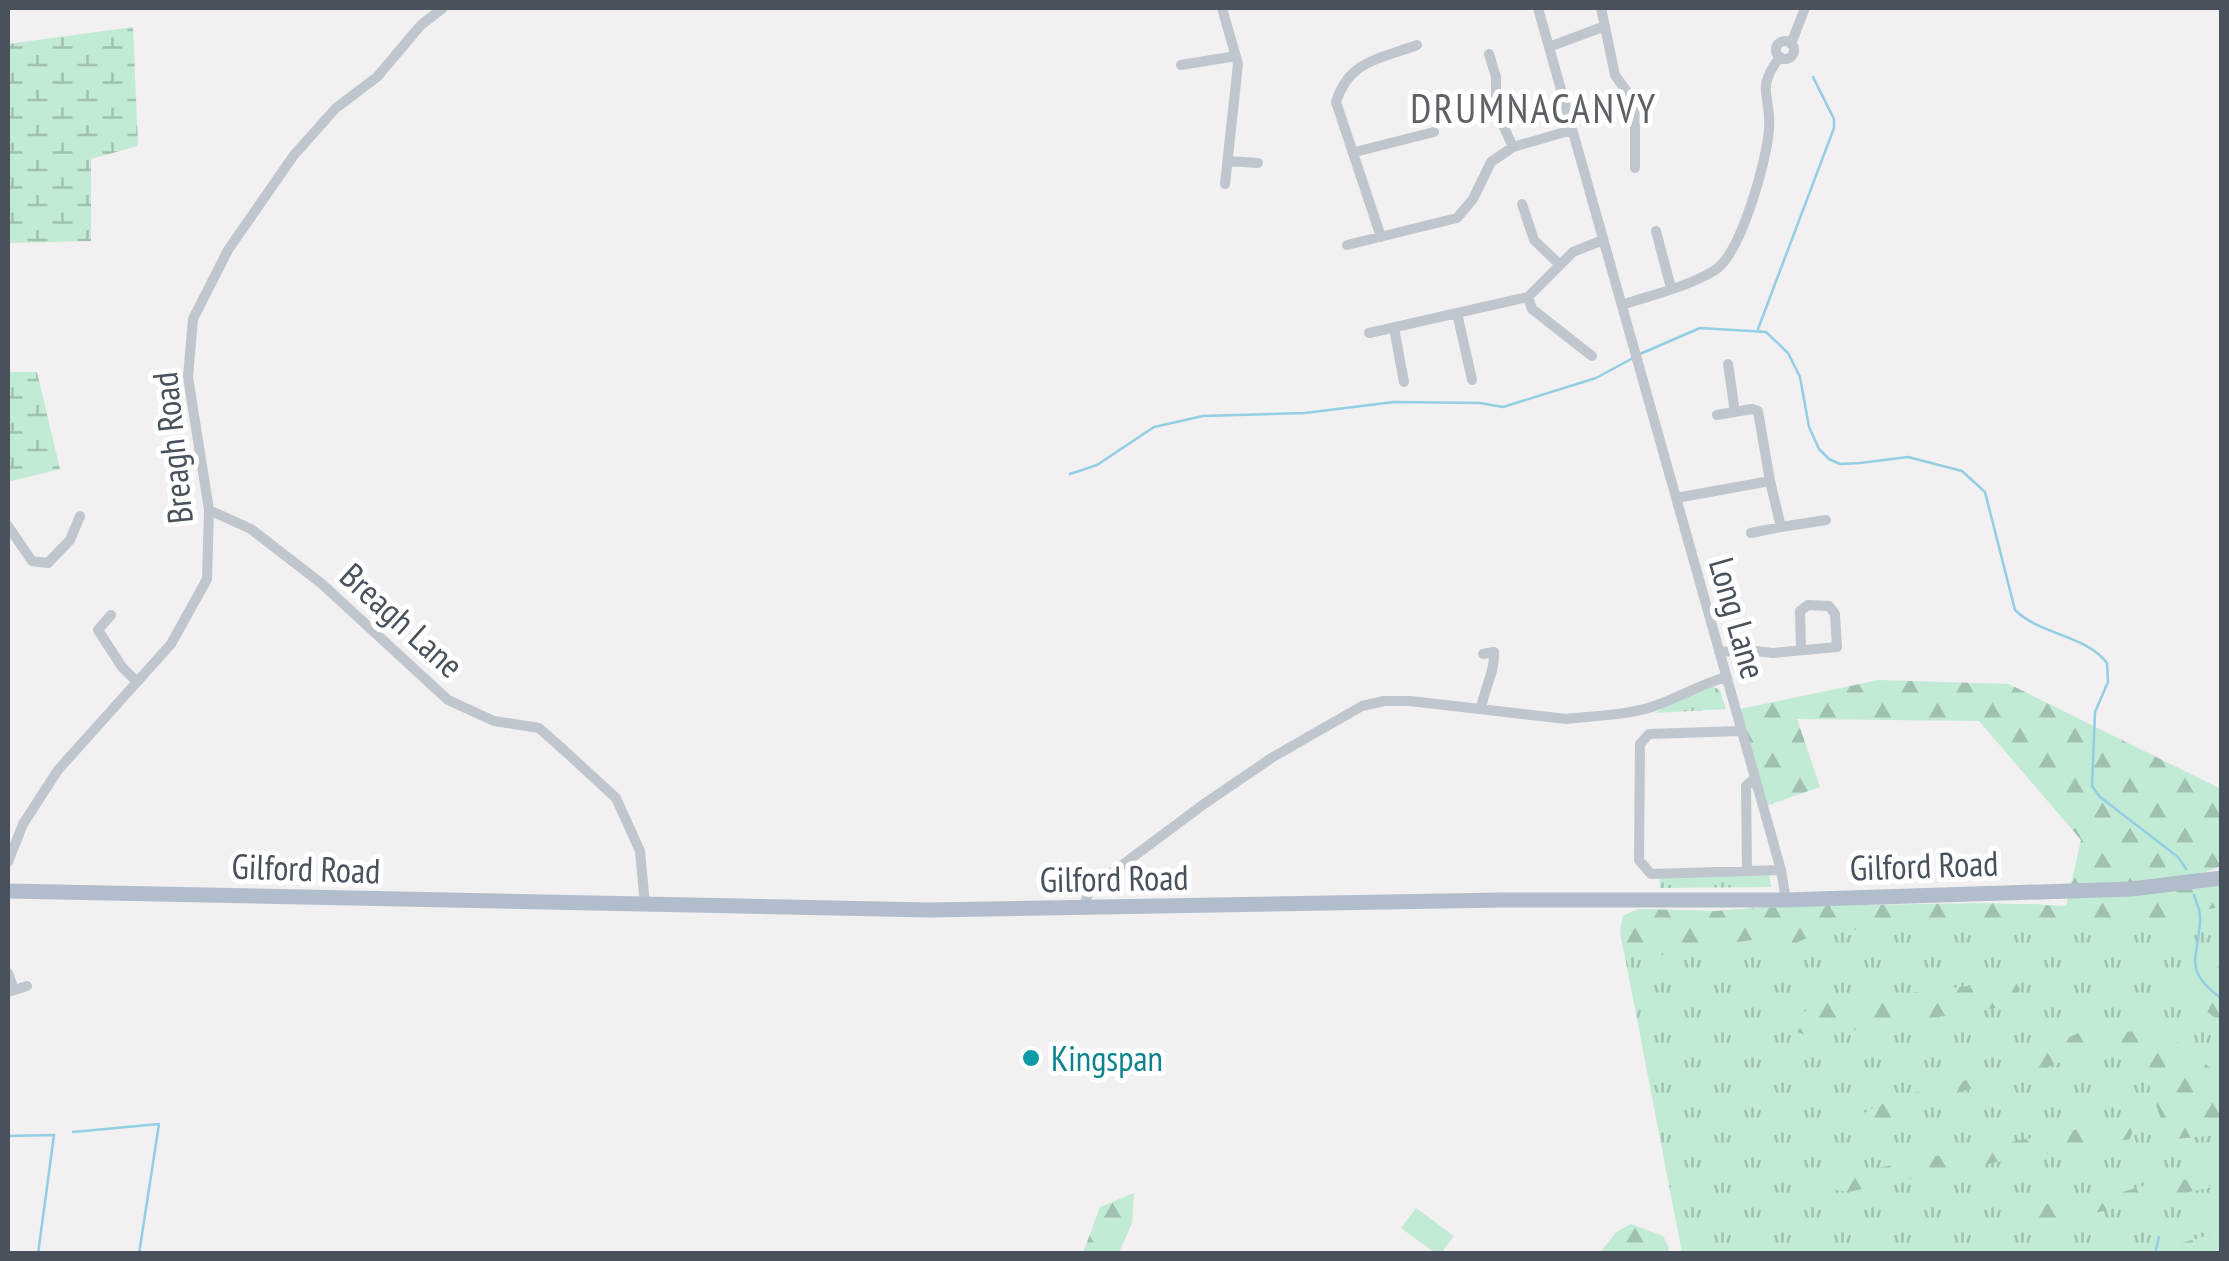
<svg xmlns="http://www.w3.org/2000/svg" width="2229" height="1261" viewBox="0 0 2229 1261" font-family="'PT Sans Narrow',sans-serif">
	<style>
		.grass { fill: url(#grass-tufts) }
		.forest { fill: url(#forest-firs) }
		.wetland { fill: url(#wetland-marsh) }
		.park { fill: #c2ebd5 }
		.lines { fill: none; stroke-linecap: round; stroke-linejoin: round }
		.stream { stroke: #93cee5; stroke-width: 2.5 }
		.street { stroke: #bfc6cd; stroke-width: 10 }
		.primary { stroke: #b2bdcc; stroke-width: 15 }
		.culture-dot { fill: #0f9aa8; stroke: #fff; stroke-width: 4 }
		.labels { text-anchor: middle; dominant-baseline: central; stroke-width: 10; stroke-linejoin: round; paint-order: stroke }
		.street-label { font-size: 35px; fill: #49525c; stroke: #fff }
		.culture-label { font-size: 35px; fill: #0d838f; stroke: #fff; text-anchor: start }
		.quarter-label { font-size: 40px; letter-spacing: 2.5px; fill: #5d6064; stroke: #fff }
	</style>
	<defs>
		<pattern id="grass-tufts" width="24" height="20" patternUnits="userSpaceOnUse" patternTransform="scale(2.5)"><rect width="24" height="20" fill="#c2ebd5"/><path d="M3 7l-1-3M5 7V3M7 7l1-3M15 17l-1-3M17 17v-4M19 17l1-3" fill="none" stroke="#a0c1b0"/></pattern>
		<pattern id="forest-firs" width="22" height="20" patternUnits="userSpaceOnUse" patternTransform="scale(2.5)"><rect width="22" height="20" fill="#c2ebd5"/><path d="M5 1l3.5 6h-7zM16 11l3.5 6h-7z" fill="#a0c1b0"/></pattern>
		<pattern id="wetland-marsh" width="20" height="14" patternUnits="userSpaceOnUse" patternTransform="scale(2.5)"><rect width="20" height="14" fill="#c2ebd5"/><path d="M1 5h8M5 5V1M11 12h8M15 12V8" fill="none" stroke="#a0c1b0"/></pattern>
	</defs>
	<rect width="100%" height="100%" fill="#f2f0f0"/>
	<path class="grass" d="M 1711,686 L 1720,690 L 1726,709 L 1655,713 L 1690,693 Z
		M 1769,874 L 1771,887 L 1660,888 L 1659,877 Z
		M 2221,882 L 2221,1253 L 1682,1253 L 1620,931 L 1623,916 L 1639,909 L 1715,911 L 1767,907 L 2035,904 L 2083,908 Z"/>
	<path class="forest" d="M 1879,680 L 2009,684 L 2221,789 L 2221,866 L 2153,893 L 2221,882 L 2221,907 L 2198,911 L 2190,927 L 2175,929 L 2125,923 L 2107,929 L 2071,927 L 2060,931 L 2061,925 L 2055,924 L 1838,930 L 1813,935 L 1777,952 L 1765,949 L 1769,938 L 1737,942 L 1723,949 L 1692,948 L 1654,957 L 1634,956 L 1623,949 L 1620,931 L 1623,916 L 1639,909 L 1715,911 L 1794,906 L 1984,903 L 2066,906 L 2081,840 L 1979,721 L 1797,719 L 1820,787 L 1763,807 L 1735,710 Z
		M 2221,965 L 2221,1022 C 2208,1013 2192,1001 2194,984 Z
		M 1995,983 L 2016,983 L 2020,989 L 2017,1000 L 2007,1006 L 1811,1037 L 1795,1031 L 1792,1022 L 1814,1004 Z
		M 2104,1022 L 2120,1033 C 2164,1024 2193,1050 2221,1079 L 2221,1135 L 2174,1139 L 2166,1134 L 2138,1052 L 2122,1046 L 2092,1050 L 2045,1068 L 2019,1072 L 1902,1112 L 1882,1123 L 1860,1128 L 1851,1124 L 1855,1118 L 1877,1106 L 1923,1090 L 1998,1073 L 2014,1061 Z
		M 2127,1120 L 2134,1127 L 2130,1139 L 1947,1171 L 1848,1192 L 1827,1188 L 1829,1179 L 1915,1160 Z
		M 2168,1178 L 2201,1181 L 2212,1187 L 2031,1227 L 2005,1220 L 2000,1213 L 2005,1201 L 2062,1205 L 2113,1195 Z
		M 1134,1193 L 1132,1223 L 1119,1253 L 1083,1253 L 1100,1207 Z
		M 1631,1224 L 1663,1236 L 1669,1248 L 1667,1253 L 1600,1253 L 1616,1232 Z
		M 2221,1232 L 2221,1253 L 2172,1253 L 2181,1243 Z"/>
	<path class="wetland" d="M 133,27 L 138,146 L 91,159 L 91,241 L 8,243 L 8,44 Z
		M 8,372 L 37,372 L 60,469 L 8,482 Z"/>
	<path class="park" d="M 1416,1208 L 1454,1236 L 1441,1253 L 1435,1253 L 1401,1228 Z"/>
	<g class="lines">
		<path class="stream" d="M 1758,329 L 1834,128 L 1834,119 L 1813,77
			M 1640,354 L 1700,328 L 1766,332 L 1788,353 L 1800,377 L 1809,427 L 1819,449 L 1829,459 L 1840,464 L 1860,463 L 1908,457 L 1962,471 L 1985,492 L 2015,610 C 2040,635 2086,635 2107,663 L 2108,682 L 2095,712 L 2092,786 L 2100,797 L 2178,857 L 2186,869
			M 1070,474 L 1097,465 L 1154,427 L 1203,416 L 1305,413 L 1394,402 L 1480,403 L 1503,407 L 1596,378 L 1633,358
			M 2194,895 C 2196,902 2201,911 2200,919 C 2199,959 2181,969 2222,999
			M 73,1132 L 159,1124 L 139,1254
			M 8,1136 L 54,1135 L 38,1254
			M 2155,1254 L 2159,1237"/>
		<path class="street" d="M 1222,8 L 1238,64 L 1225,184
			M 1538,8 L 1781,870 L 1786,900
			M 1601,8 L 1615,75 L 1635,103 L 1635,168
			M1776 50a9 9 0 1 1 18 0a9 9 0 1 1-18 0Z
			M 1791,44 L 1805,8
			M 1549,47 L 1605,26
			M 1489,54 L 1496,77 L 1496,110 L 1513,147
			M 1181,65 L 1236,56
			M 1355,152 L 1434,132
			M 1228,161 L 1258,163
			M 1522,204 L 1534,240 L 1560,265
			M 1656,231 L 1671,288
			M 1381,237 L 1336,102 C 1349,60 1380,59 1417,45
			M 1347,245 L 1457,218 L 1473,199 L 1491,162 L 1513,147 L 1572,130
			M 1528,297 L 1532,309 L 1592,356
			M 1622,305 C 1651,295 1688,287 1715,270 C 1741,254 1767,160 1769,129 C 1772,96 1754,90 1780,57
			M 1457,313 L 1472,380
			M 1394,328 L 1404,382
			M 1369,333 L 1528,297 L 1573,252 L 1603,240
			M 1728,364 L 1735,412
			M 1717,415 L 1752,409 L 1758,411 L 1770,481
			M 1676,498 L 1770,481 L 1781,527 L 1751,533
			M 209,510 L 251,529 L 322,584 L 448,700 L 494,721 L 539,728 L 566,752 L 616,798 L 640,851 L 645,905
			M 8,526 L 32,561 L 48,563 L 70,540 L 80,516
			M 1781,527 L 1826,520
			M 111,615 L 98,630 L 122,667 L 136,681
			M 1719,652 L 1747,650 L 1773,653 L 1837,647 L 1835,614 L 1829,606 L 1808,605 L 1800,611 L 1801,650
			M 1481,709 C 1484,689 1495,672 1494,652 L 1483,654
			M 1741,731 L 1649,734 L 1640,744 L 1639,860 L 1651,874 L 1781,870
			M 8,862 L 23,824 L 58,770 L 171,644 L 207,579 L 209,510 L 188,377 L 193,319 L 228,250 L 294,155 L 336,108 L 377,77 L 421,25 L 443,8
			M 1747,870 L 1746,786 L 1755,778
			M 1083,908 L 1090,889 L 1204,804 L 1273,757 L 1362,706 L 1384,701 L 1410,701 L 1566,719 C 1595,716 1633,715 1660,704 C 1683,695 1702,684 1726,677
			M 8,973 L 14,990
			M 8,992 L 27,986"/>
		<path class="primary" d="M 8,891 L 929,910 L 1502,900 L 1786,900 L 2131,889 L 2222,878"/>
	</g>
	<circle class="culture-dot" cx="1031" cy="1058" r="10"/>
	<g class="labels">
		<g class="street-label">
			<text transform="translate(172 448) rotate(-96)">Breagh Road</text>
			<text transform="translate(1738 618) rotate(74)">Long Lane</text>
			<text transform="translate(402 620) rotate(42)">Breagh Lane</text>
			<text transform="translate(1924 865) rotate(-2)">Gilford Road</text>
			<text transform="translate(306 868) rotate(2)">Gilford Road</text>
			<text transform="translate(1114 878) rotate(-1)">Gilford Road</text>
		</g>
		<g class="culture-label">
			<text x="1051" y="1058">Kingspan</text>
		</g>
		<g class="quarter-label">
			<text x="1534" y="108">DRUMNACANVY</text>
		</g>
	</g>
	<rect width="2229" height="1261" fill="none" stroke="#49525c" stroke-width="20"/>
</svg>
